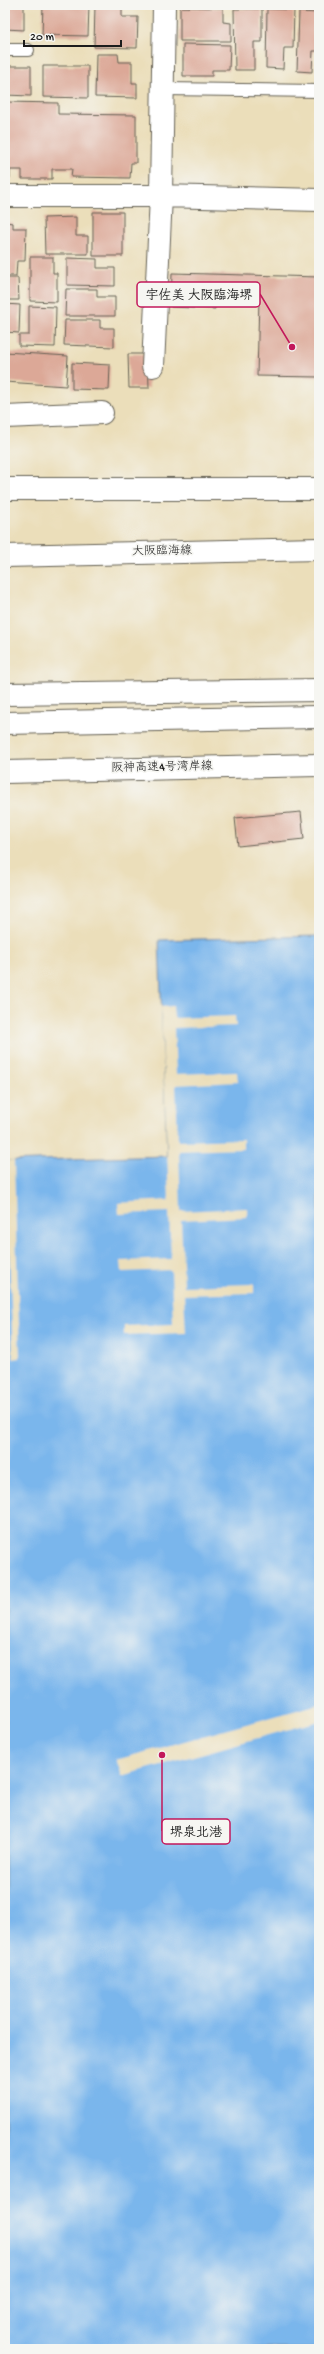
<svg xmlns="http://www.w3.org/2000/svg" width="324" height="2354" viewBox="0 0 324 2354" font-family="'Gochi Hand','Klee One',sans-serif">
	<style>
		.water { fill: #7ab6ec; stroke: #4b6984 }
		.pier { fill: #ebdeba }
		.building { fill: #dca897 }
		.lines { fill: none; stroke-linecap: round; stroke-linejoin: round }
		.lane-casing { stroke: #646053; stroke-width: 14 }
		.street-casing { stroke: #646053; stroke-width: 24 }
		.primary-casing { stroke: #646053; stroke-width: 24 }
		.highway-casing { stroke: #646053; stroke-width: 24 }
		.lane { stroke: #fff; stroke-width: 12 }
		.street { stroke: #fff; stroke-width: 22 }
		.primary { stroke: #fff; stroke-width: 22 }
		.highway { stroke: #fff; stroke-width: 22 }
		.labels { text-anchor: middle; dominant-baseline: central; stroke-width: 3.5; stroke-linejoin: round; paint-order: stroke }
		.street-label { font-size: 12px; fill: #1c1c1c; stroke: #f6f6f2 }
		.leader { fill: none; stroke: #c2185b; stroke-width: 1.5 }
		.callout-dot { fill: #c2185b; stroke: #f6f6f2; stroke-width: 1.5 }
		.callout { fill: #f6f6f2; stroke: #c2185b; stroke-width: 1.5 }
		.callout-label { font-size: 13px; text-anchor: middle; font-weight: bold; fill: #1c1c1c }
	</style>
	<rect width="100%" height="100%" fill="#f6f6f2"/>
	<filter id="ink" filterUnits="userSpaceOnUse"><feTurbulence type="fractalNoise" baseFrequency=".025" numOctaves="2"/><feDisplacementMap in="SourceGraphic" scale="8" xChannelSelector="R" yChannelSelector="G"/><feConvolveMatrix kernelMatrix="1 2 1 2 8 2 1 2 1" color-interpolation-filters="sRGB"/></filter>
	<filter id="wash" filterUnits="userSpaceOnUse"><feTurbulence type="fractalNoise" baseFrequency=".012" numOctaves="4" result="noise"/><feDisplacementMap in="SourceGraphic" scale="16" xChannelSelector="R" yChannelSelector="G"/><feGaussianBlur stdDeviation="0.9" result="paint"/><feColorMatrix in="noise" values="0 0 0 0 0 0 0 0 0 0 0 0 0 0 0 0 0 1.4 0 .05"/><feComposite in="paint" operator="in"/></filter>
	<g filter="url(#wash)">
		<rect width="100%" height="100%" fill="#ebdeba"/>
		<path class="water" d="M 319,936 L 319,2349 L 5,2349 L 5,1161 L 167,1156 L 159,940 Z"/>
		<path class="pier" d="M 173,1006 L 174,1018 L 235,1016 L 236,1026 L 174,1028 L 176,1074 L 237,1072 L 238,1082 L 176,1085 L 178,1141 L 243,1139 L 243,1149 L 179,1151 L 181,1211 L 247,1208 L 247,1217 L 181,1220 L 184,1286 L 254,1284 L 254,1293 L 184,1295 L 186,1333 L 124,1335 L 124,1326 L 173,1324 L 171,1270 L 122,1272 L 121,1261 L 171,1259 L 169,1212 L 119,1214 L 118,1203 L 169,1200 L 161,1007 Z
			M 14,1160 L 20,1358 L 13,1359 L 9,1247 L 5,1246 L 5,1161 Z
			M 319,1704 L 319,1721 L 122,1776 L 116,1760 Z"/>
		<g id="blocks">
			<path class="building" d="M 5,5 L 24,5 L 24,30 L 5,29 Z
				M 43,5 L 89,5 L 88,36 L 42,35 Z
				M 95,5 L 122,5 L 122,17 L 138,17 L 137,48 L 94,47 Z
				M 180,7 L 223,8 L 223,22 L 231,23 L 231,41 L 180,41 Z
				M 234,9 L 262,9 L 262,42 L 254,42 L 254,70 L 235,70 Z
				M 267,9 L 294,10 L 293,48 L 284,48 L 283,69 L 266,68 Z
				M 299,12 L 319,13 L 319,51 L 313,51 L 312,72 L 297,71 Z
				M 183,44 L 230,45 L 229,70 L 212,70 L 212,76 L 183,76 Z
				M 96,54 L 118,54 L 119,62 L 132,62 L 132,83 L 137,83 L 137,98 L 95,97 Z
				M 5,66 L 31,66 L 31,96 L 5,95 Z
				M 43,66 L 88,66 L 88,98 L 43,97 Z
				M 5,102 L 58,103 L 58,114 L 136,115 L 136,163 L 131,163 L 130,178 L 71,177 L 72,169 L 52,169 L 52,179 L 22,179 L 22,170 L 10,170 L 10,178 L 5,178 Z
				M 93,212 L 123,212 L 123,256 L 93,256 Z
				M 76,217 L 76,236 L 88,236 L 88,254 L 45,254 L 44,218 Z
				M 5,222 L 13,223 L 13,228 L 26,228 L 25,261 L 17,261 L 16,276 L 5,276 Z
				M 30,257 L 53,257 L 53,273 L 57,273 L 57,302 L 30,301 Z
				M 67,258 L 97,259 L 97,268 L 115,268 L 115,286 L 67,285 Z
				M 172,273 L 319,277 L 319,377 L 257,376 L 259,299 L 216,297 L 215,309 L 171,307 Z
				M 5,278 L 18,278 L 19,300 L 5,300 Z
				M 66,289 L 97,289 L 97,297 L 115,297 L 115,316 L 65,316 Z
				M 5,304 L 20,305 L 19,333 L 5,332 Z
				M 29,306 L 56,307 L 55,347 L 19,346 L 19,335 L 29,335 Z
				M 65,320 L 100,320 L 100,328 L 114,328 L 114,347 L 64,345 Z
				M 5,352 L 68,356 L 66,386 L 5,382 Z
				M 128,354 L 148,354 L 149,388 L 129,388 Z
				M 72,363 L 110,365 L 109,390 L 72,389 Z
				M 301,812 L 304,839 L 238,846 L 235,818 Z"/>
		</g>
	</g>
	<g filter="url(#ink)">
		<use href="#blocks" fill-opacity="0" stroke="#646053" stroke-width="1"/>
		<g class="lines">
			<defs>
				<path id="lane" d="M 5,50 L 28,50
					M 162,89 L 319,91"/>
				<path id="street" d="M 5,196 L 161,196 L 319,200
					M 153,366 L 161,196 L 164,5
					M 5,417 L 102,413
					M 5,694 L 319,690"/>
				<path id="primary" d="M 5,489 L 319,489
					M 5,556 L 319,549"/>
				<path id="highway" d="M 5,723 L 319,717
					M 5,772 L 319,765"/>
			</defs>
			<use href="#lane" class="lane-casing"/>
			<use href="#street" class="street-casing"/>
			<use href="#primary" class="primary-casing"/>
			<use href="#highway" class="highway-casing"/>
			<use href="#lane" class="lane"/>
			<use href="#street" class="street"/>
			<use href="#primary" class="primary"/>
			<use href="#highway" class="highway"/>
		</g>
	</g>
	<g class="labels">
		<g class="street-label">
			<text transform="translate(162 552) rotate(-1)">大阪臨海線</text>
			<text transform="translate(162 768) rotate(-1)">阪神高速4号湾岸線</text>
		</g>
	</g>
	<path class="leader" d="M292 347L260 294M162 1755L162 1831"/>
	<g class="callout-dot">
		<circle cx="292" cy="347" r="4"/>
		<circle cx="162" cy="1755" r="4"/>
	</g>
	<g class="callout">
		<rect x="137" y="282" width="123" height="25" rx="4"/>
		<rect x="162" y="1819" width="68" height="25" rx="4"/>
	</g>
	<g class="callout-label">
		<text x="199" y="299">宇佐美 大阪臨海堺</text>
		<text x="196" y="1836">堺泉北港</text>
	</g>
	<rect width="324" height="2354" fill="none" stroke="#f6f6f2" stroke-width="20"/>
	<path d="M24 40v6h97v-6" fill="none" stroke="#1c1c1c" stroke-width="2"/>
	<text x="30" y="40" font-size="12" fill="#1c1c1c" stroke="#f6f6f2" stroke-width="3" paint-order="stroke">20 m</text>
</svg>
